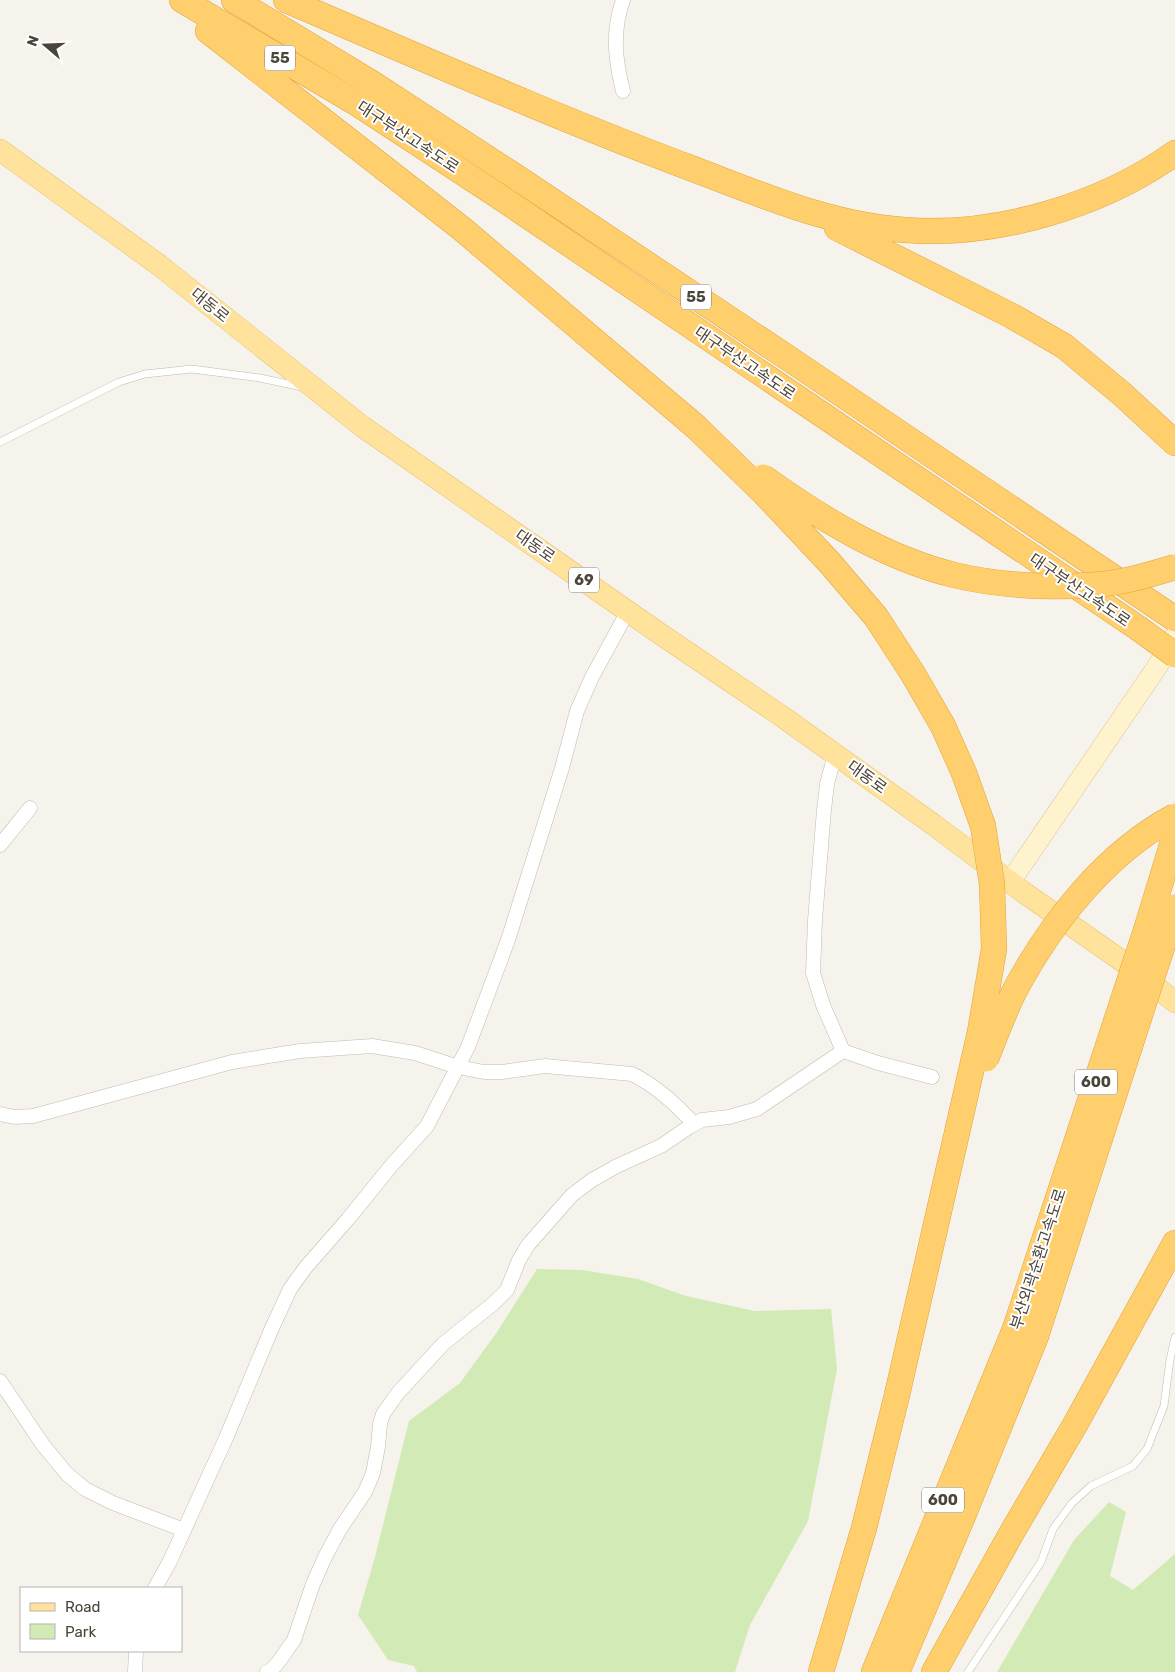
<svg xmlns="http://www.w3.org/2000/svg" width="1175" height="1672" viewBox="0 0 1175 1672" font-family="Rubik,'Noto Sans KR',sans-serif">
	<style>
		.green { fill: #d2eab5 }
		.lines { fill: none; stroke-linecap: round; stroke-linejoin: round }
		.lane-casing { stroke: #c2bbae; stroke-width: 8 }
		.street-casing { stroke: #c2bbae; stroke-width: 15 }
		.secondary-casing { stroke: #d6c79b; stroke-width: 21 }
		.primary-casing { stroke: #e6c16a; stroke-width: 22 }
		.highway-casing { stroke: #e0a43c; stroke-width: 26 }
		.lane { stroke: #fff; stroke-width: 7 }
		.street { stroke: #fff; stroke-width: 14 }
		.secondary { stroke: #fff3cd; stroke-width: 20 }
		.primary { stroke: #ffe39c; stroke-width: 21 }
		.highway { stroke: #ffcf6e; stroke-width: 25 }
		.highway-bridge-casing { stroke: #e0a43c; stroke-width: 26; stroke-linecap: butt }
		.highway-bridge { stroke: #ffcf6e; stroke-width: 25 }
		.labels { text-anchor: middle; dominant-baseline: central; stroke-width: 4; stroke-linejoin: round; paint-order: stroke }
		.shield { fill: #fff; stroke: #817c74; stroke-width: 1 }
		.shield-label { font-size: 15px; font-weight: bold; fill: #4b4439 }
		.street-label { font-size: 16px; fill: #4b4439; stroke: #fff }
	</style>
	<rect width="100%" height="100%" fill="#f6f3ec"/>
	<path class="green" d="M 537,1269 L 582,1270 L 638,1279 L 686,1296 L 755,1311 L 831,1309 L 837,1369 L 808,1521 L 750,1625 L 735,1672 L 417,1672 L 414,1666 L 388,1660 L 358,1615 L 375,1557 L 409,1421 L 460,1383 L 497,1332 Z
		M 1109,1502 L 1126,1512 L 1110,1576 L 1133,1590 L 1175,1554 L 1175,1672 L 997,1672 L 1074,1540 Z"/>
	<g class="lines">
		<defs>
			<path id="lane" d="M 0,442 L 119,382 L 145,374 L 192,369 L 260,378 L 302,387
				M 968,1672 L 1041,1562 L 1053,1529 L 1072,1503 L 1091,1486 L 1133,1466 L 1147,1449 L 1164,1406 L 1170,1360 L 1175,1337"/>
			<path id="street" d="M 623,0 C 612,32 615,59 623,91
				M 835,754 L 827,784 L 824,810 L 815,920 L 813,973 L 823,1005 L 843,1051 L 878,1063 L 932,1077
				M 0,845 L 30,808
				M 0,1114 L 15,1117 L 33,1116 L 232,1062 L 300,1051 L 372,1046 L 415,1053 L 458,1067 L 484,1072 L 502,1072 L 545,1066 L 632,1074 C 656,1086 676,1104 694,1124
				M 0,1381 L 43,1445 L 67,1474 L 85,1489 L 113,1503 L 184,1530
				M 155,1588 L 170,1561 L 226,1438 L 272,1328 L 290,1289 L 306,1267 L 348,1219 L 391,1166 L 427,1126 L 468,1047 L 508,940 L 562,768 L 577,711 L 592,677 L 628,611
				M 135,1672 L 136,1651
				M 267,1672 L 270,1671 L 277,1664 L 294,1640 L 313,1584 L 325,1557 L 340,1529 L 365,1492 L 373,1473 L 378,1447 L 380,1424 L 383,1414 L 398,1393 L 443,1344 L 494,1303 L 507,1290 L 519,1260 L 528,1245 L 572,1195 L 592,1180 L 617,1166 L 661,1146 L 689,1127 L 702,1120 L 729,1117 L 757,1109 L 843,1051"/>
			<path id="secondary" d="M 1010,882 L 1157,667 L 1175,636"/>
			<path id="primary" d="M 0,150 L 159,265 L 363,427 L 656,631 L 780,715 L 934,825 L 1026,894 L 1135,970 L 1175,1002"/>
			<path id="highway" d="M 182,0 L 358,104 L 494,193 L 1138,628
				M 234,0 L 370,82 L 510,173 L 791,360 L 1175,619
				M 286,0 C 422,58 557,118 696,170 C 764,196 831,225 905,230 C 996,237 1101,206 1175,153
				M 208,31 L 461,228 L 695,426
				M 837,228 L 1012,316 L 1064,346 L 1122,394 L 1175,443
				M 821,1672 L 864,1528 L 897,1395
				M 874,1672 L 1015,1329
				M 897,1672 L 963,1516 L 1036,1336
				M 934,1672 L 1011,1534 L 1076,1423 L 1175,1243"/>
		</defs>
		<use href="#lane" class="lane-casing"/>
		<use href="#street" class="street-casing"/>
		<use href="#secondary" class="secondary-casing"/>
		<use href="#primary" class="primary-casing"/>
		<use href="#highway" class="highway-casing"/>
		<use href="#lane" class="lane"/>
		<use href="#street" class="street"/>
		<use href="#secondary" class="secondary"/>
		<use href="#primary" class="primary"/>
		<use href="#highway" class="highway"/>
		<defs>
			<path id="highway-bridge" d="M 695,426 L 764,493 L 829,562 L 876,617 L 913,674 L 943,726 L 964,773 L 983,826 L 992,884 L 994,949 L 980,1032 L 897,1395
				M 763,477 C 820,518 885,558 954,575 C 997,585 1046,588 1090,585 C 1119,584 1148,575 1175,567
				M 1138,628 L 1175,655
				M 986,1059 C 995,1036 1004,1012 1015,990 C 1052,921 1106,853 1175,816
				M 1015,1329 L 1147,927 L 1175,835
				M 1036,1336 L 1175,907"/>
		</defs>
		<use href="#highway-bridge" class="highway-bridge-casing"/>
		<use href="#highway-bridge" class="highway-bridge"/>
	</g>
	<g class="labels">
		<g class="shield">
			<rect x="265" y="45.5" width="30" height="25" rx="4"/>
			<rect x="681" y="284.5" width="30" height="25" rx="4"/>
			<rect x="569" y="567.5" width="30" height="25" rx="4"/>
			<rect x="1075" y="1069.5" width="42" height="25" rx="4"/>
			<rect x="922" y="1487.5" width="42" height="25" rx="4"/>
		</g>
		<g class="shield-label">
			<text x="280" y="58">55</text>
			<text x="696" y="297">55</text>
			<text x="584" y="580">69</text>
			<text x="1096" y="1082">600</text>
			<text x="943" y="1500">600</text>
		</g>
		<g class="street-label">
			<text transform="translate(408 137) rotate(33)">대구부산고속도로</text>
			<text transform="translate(210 305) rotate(39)">대동로</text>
			<text transform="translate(745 363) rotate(34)">대구부산고속도로</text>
			<text transform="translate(535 546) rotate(35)">대동로</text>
			<text transform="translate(1080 590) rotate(34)">대구부산고속도로</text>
			<text transform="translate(867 777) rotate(36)">대동로</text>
			<text transform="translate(1038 1259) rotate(-72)">부산외곽순환고속도로</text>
		</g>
	</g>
	<rect x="20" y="1587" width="162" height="65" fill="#ffffff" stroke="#b7b4b0"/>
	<rect x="30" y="1603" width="25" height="8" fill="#ffe39c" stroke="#b7b4b0"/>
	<text x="65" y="1612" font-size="15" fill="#4b4439">Road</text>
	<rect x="30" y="1624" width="25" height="15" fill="#d2eab5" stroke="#b7b4b0"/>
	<text x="65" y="1637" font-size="15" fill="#4b4439">Park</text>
	<g transform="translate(45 45) rotate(289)" stroke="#ffffff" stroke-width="4" paint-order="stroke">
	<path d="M0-4L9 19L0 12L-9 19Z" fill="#4b4439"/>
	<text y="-8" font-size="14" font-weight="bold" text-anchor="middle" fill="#4b4439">N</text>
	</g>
</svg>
